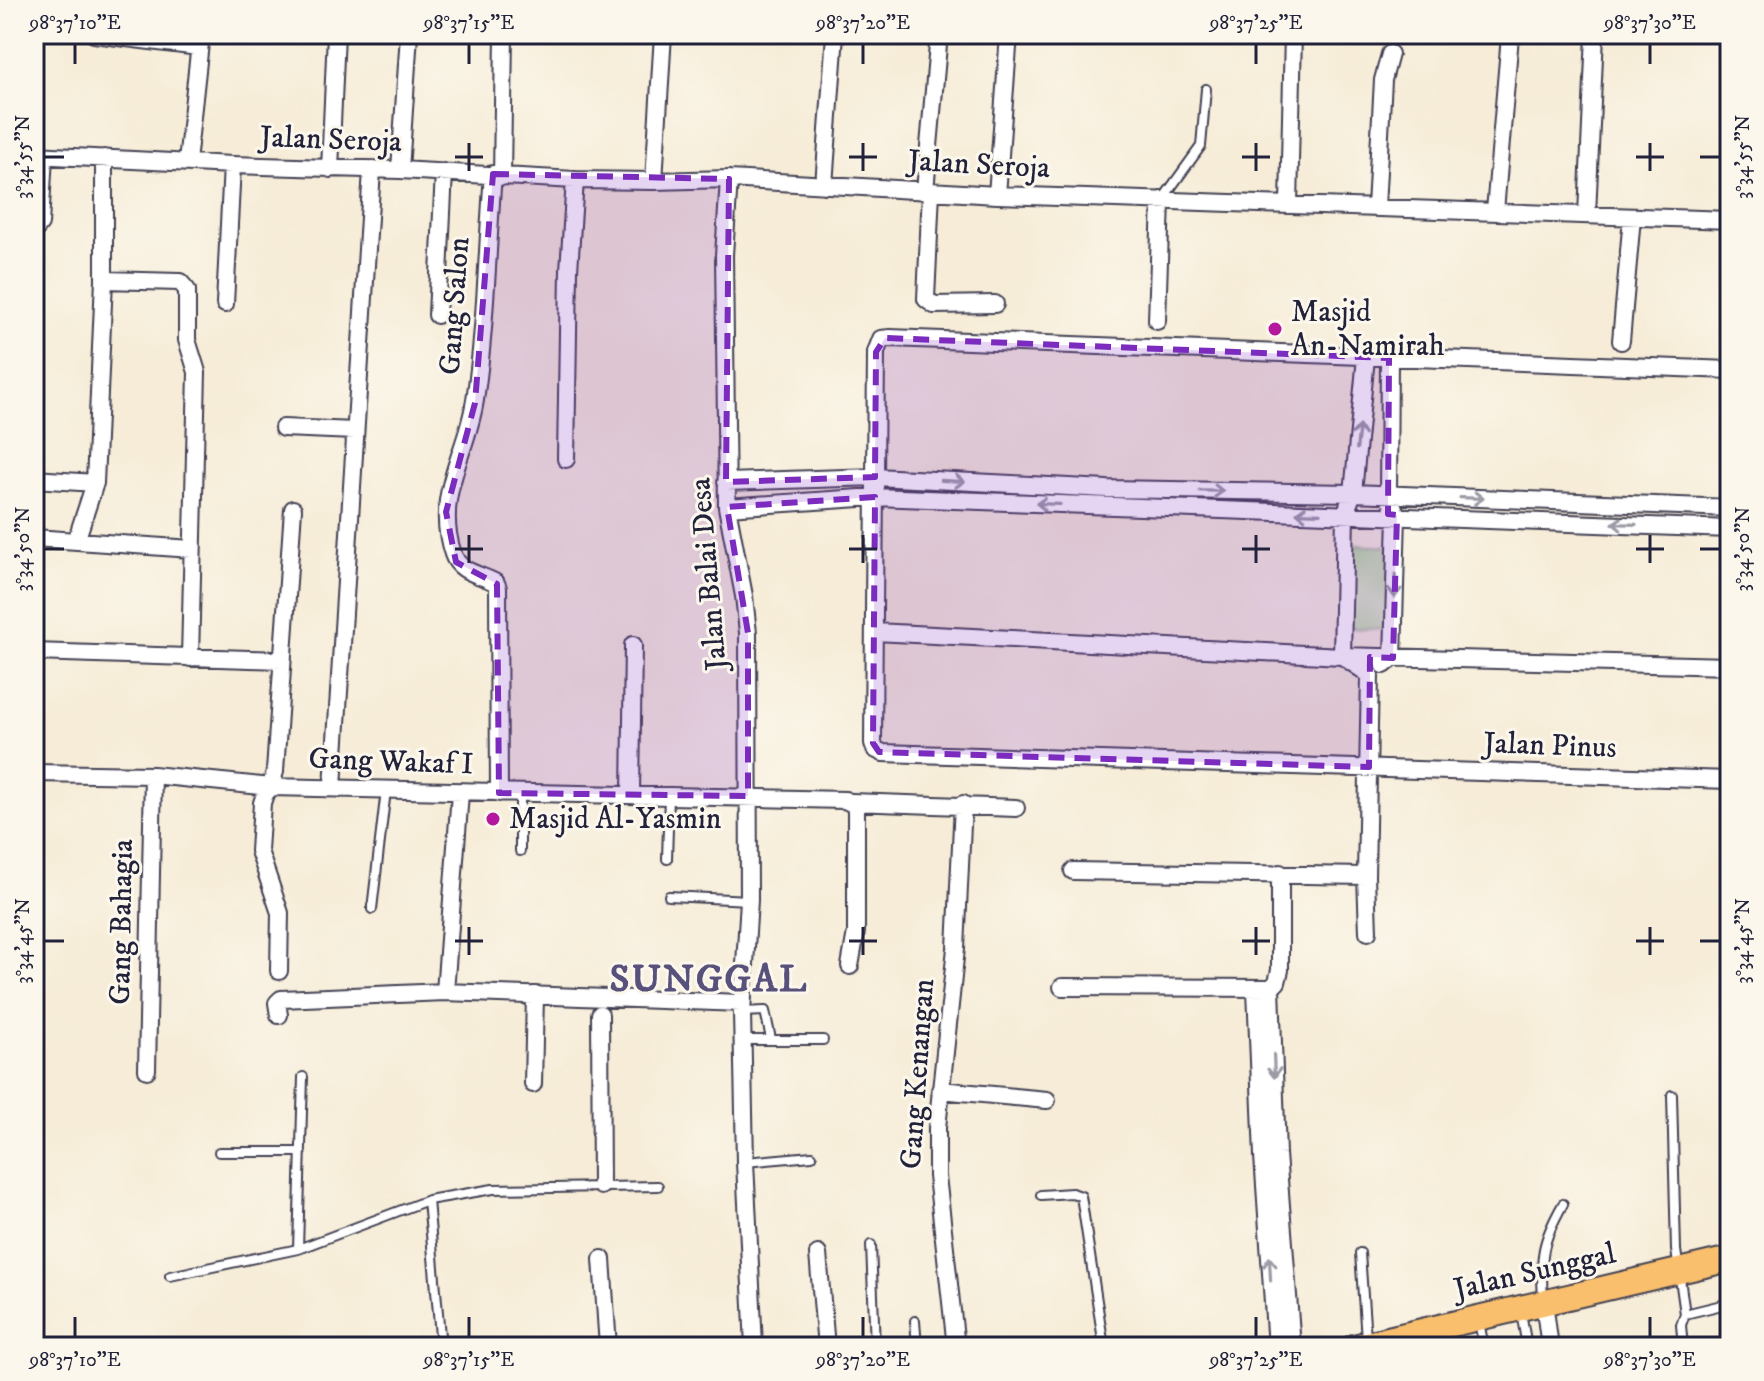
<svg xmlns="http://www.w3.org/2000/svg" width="1764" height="1381" viewBox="0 0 1764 1381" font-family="'IM FELL DW Pica',serif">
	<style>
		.green { fill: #9dd385; stroke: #607a60; stroke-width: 2 }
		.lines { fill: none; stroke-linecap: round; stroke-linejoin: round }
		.service-casing { stroke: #424052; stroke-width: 12 }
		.minor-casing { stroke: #424052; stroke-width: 20 }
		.primary-casing { stroke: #424052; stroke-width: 28 }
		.service { stroke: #fff; stroke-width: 8 }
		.minor { stroke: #fff; stroke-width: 16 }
		.primary { stroke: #f9bf6d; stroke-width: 24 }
		.oneway { stroke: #9c9ca7 }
		.marked { fill: #7b2cbf; fill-opacity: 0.2; stroke: #7b2cbf; stroke-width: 6; stroke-dasharray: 16 10; stroke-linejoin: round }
		.ticks { fill: none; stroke: #22223b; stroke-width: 3 }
		.poi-dot { fill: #b5179e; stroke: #fbf7ec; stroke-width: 3 }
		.labels { text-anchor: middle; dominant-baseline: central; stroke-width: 6; stroke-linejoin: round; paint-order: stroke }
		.street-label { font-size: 30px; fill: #22223b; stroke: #fbf7ec }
		.poi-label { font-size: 30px; fill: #22223b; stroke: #fbf7ec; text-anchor: start }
		.district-label { font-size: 38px; font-weight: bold; letter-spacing: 2px; fill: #58517c; stroke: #fbf7ec }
		.neatline { fill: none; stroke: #22223b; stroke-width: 3 }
		.ticks-label { font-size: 20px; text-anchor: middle; fill: #22223b }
	</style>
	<rect width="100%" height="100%" fill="#fbf7ec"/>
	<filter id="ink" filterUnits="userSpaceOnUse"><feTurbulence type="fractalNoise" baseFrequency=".0125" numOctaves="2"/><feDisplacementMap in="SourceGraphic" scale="16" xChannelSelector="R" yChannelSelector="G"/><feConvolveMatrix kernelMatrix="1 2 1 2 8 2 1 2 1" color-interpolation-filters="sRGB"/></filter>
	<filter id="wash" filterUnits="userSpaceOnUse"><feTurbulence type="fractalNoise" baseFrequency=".006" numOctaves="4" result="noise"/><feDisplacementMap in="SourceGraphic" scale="32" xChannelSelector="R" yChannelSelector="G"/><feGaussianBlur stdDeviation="1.8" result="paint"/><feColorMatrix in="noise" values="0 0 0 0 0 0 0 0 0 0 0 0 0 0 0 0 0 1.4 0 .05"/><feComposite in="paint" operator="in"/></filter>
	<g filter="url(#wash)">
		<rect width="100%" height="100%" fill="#f6ecd7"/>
		<path class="green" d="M 1349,545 L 1396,547 L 1392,630 L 1346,628 Z"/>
	</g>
	<g filter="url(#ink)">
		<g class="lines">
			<defs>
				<path id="service" d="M 1162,200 L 1201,146 L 1206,89
					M 520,793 L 520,851
					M 667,859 L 669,796
					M 669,896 L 749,900
					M 372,909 L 386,790
					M 742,1012 L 765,1011 L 771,1039
					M 744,1040 L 823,1040
					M 1672,1095 L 1676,1250 L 1685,1314 L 1681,1325 L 1683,1347
					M 219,1152 L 301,1152
					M 745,1162 L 812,1156
					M 1041,1195 L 1072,1193 L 1081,1196 L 1104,1347
					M 428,1200 L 441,1347
					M 871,1245 L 875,1347
					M 298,1249 L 303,1077
					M 1360,1253 L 1366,1339
					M 170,1276 L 298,1249 L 428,1200 L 493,1189 L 658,1186
					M 1543,1298 C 1540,1256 1542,1241 1563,1204
					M 1521,1312 L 1527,1347
					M 1685,1314 L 1730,1303
					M 915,1321 L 917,1347
					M 1479,1322 L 1484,1347"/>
				<path id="minor" d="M 94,34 L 199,47
					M 34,114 L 35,156
					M 34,155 L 232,165 L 400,170 L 575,180 L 654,181 L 729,179 L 997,195 L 1730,220
					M 187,162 L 201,34
					M 330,169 L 336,34
					M 400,170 L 409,34
					M 493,174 C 487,249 486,326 475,400 C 467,455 433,495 453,554 C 459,573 481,574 496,583 L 498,588 L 499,793
					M 502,177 L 504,34
					M 729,179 L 724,255 L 727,507 L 744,596 L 748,633 L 749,900 L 742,1012 L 745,1162 L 754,1347
					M 654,181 L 663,34
					M 824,185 L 835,34
					M 925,191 L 939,34
					M 931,191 L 926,299 L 934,305 L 995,304
					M 997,195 L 1009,34
					M 1289,204 L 1293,34
					M 1376,207 L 1383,80 L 1390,54
					M 1495,211 L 1510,36
					M 1587,215 L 1595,34
					M 34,231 L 40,224 L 44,156
					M 104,280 L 180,282 L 187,290 L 187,340 L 197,372 L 190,658
					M 225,304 L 232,165
					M 437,315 L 444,172
					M 1157,321 L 1161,200
					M 1621,341 L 1632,217
					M 1366,357 L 1353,493 L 1345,514 L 1342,656 L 1370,675
					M 1730,370 L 890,338 L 881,339 L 876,352 L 873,743 L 875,749 L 883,753 L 1730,780
					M 283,428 L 355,431
					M 566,459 L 569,270 L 575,180
					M 34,479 L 95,483
					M 726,482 L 875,477 L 1107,489 L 1353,493 L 1730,508
					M 727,507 L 875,497 L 1730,529
					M 34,538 L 192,549
					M 76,541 L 95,483 L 104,280 L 104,158
					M 875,632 L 1342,656 L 1730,666
					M 34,652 L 281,660
					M 1384,665 L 1393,658 L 1397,515 L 1388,495 L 1389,358
					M 34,773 L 153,775 L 271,787 L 845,800 L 855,805 L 856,812 L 856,932 L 850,966
					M 333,787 L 372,170
					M 631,795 L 633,645
					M 852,802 L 1016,808
					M 1073,871 L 1366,876
					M 1368,932 L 1366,876 L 1370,675
					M 279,971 L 280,913 L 259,851 L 262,803 L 265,794 L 271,787 L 275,771 L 293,509
					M 1062,987 L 1271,988 L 1277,982 L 1280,970 L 1280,873
					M 1271,988 L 1277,1154 L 1292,1347
					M 1256,990 L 1263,1156 L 1276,1347
					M 445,992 L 460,793
					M 600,1014 L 601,1186
					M 279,1015 L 277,1003 L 281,999 L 445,992 L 742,1003
					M 147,1070 L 153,775
					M 533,1084 L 535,995
					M 940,1090 L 1047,1100
					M 818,1254 L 826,1347
					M 602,1259 L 608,1347
					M 1544,1302 L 1550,1347
					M 956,1347 L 937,1176 L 937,1128 L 956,948 L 963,804"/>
				<path id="primary" d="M 1354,1347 L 1730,1259"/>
			</defs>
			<use href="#service" class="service-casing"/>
			<use href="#minor" class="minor-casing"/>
			<use href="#primary" class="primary-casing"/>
			<use href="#service" class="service"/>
			<use href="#minor" class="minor"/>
			<use href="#primary" class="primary"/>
		</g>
		<defs><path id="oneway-shaft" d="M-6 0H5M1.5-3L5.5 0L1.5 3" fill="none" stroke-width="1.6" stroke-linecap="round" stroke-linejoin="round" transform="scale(2)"/></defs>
		<g class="oneway">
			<use href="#oneway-shaft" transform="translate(1358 437) rotate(-84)"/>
			<use href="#oneway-shaft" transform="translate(953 481) rotate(3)"/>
			<use href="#oneway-shaft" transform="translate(1212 491) rotate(1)"/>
			<use href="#oneway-shaft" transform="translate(1472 498) rotate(2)"/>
			<use href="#oneway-shaft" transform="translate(1048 504) rotate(-178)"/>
			<use href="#oneway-shaft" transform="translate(1308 513) rotate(-178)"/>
			<use href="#oneway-shaft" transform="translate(1624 524) rotate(-178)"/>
			<use href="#oneway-shaft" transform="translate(1395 586) rotate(91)"/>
			<use href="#oneway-shaft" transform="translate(1274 1066) rotate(88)"/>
			<use href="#oneway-shaft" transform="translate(1270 1269) rotate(-93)"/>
		</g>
	</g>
	<path class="marked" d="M 493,174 L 729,179 L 726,482 L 875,477 L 876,352 L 885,338 L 1389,358 L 1388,514 L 1397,515 L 1393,658 L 1370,657 L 1369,767 L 879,752 L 873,743 L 875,497 L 727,507 L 748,633 L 748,796 L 499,793 L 497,584 L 456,562 L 446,512 L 475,403 Z"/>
	<path class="ticks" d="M 75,44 L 75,64M 469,44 L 469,64M 863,44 L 863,64M 1256,44 L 1256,64M 1650,44 L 1650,64M 469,143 L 469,171M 863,143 L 863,171M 1256,143 L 1256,171M 1650,143 L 1650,171M 44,157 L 64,157M 455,157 L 483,157M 849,157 L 877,157M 1242,157 L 1270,157M 1636,157 L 1664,157M 1700,157 L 1720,157M 469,535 L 469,563M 863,535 L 863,563M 1256,535 L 1256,563M 1650,535 L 1650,563M 44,549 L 64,549M 455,549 L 483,549M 849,549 L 877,549M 1242,549 L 1270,549M 1636,549 L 1664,549M 1700,549 L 1720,549M 469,927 L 469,955M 863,927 L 863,955M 1256,927 L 1256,955M 1650,927 L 1650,955M 44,941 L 64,941M 455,941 L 483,941M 849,941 L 877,941M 1242,941 L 1270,941M 1636,941 L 1664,941M 1700,941 L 1720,941M 75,1317 L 75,1337M 469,1317 L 469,1337M 863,1317 L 863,1337M 1256,1317 L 1256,1337M 1650,1317 L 1650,1337"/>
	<g class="poi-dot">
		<circle cx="1275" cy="329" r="8"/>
		<circle cx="493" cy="819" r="8"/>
	</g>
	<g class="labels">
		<g class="street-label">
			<text transform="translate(331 140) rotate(2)">Jalan Seroja</text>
			<text transform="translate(979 165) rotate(3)">Jalan Seroja</text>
			<text transform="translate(455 306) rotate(-86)">Gang Salon</text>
			<text transform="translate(709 574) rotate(-95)">Jalan Balai Desa</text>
			<text transform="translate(1550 746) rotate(2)">Jalan Pinus</text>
			<text transform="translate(391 762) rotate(2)">Gang Wakaf I</text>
			<text transform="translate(122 922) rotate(-89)">Gang Bahagia</text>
			<text transform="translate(918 1074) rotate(-86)">Gang Kenangan</text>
			<text transform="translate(1535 1272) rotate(-13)">Jalan Sunggal</text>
		</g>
		<g class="poi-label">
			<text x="1291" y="312">Masjid<tspan x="1291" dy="34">An-Namirah</tspan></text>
			<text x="509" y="819">Masjid Al-Yasmin</text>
		</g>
		<g class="district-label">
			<text x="709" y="980">SUNGGAL</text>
		</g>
	</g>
	<rect width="1764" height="1381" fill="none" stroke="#fbf7ec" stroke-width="88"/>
	<rect x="44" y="44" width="1676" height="1293" class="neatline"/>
	<g class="ticks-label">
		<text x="75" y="29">98°37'10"E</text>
		<text x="469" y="29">98°37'15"E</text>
		<text x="863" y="29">98°37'20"E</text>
		<text x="1256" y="29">98°37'25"E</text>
		<text x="1650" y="29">98°37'30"E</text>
		<text transform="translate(22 157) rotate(-90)" y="7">3°34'55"N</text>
		<text transform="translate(1742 157) rotate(-90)" y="7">3°34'55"N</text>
		<text transform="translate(22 549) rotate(-90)" y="7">3°34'50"N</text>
		<text transform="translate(1742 549) rotate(-90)" y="7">3°34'50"N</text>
		<text transform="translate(22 941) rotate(-90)" y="7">3°34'45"N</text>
		<text transform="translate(1742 941) rotate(-90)" y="7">3°34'45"N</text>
		<text x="75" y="1366">98°37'10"E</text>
		<text x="469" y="1366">98°37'15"E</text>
		<text x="863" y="1366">98°37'20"E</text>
		<text x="1256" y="1366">98°37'25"E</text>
		<text x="1650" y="1366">98°37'30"E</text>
	</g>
</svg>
